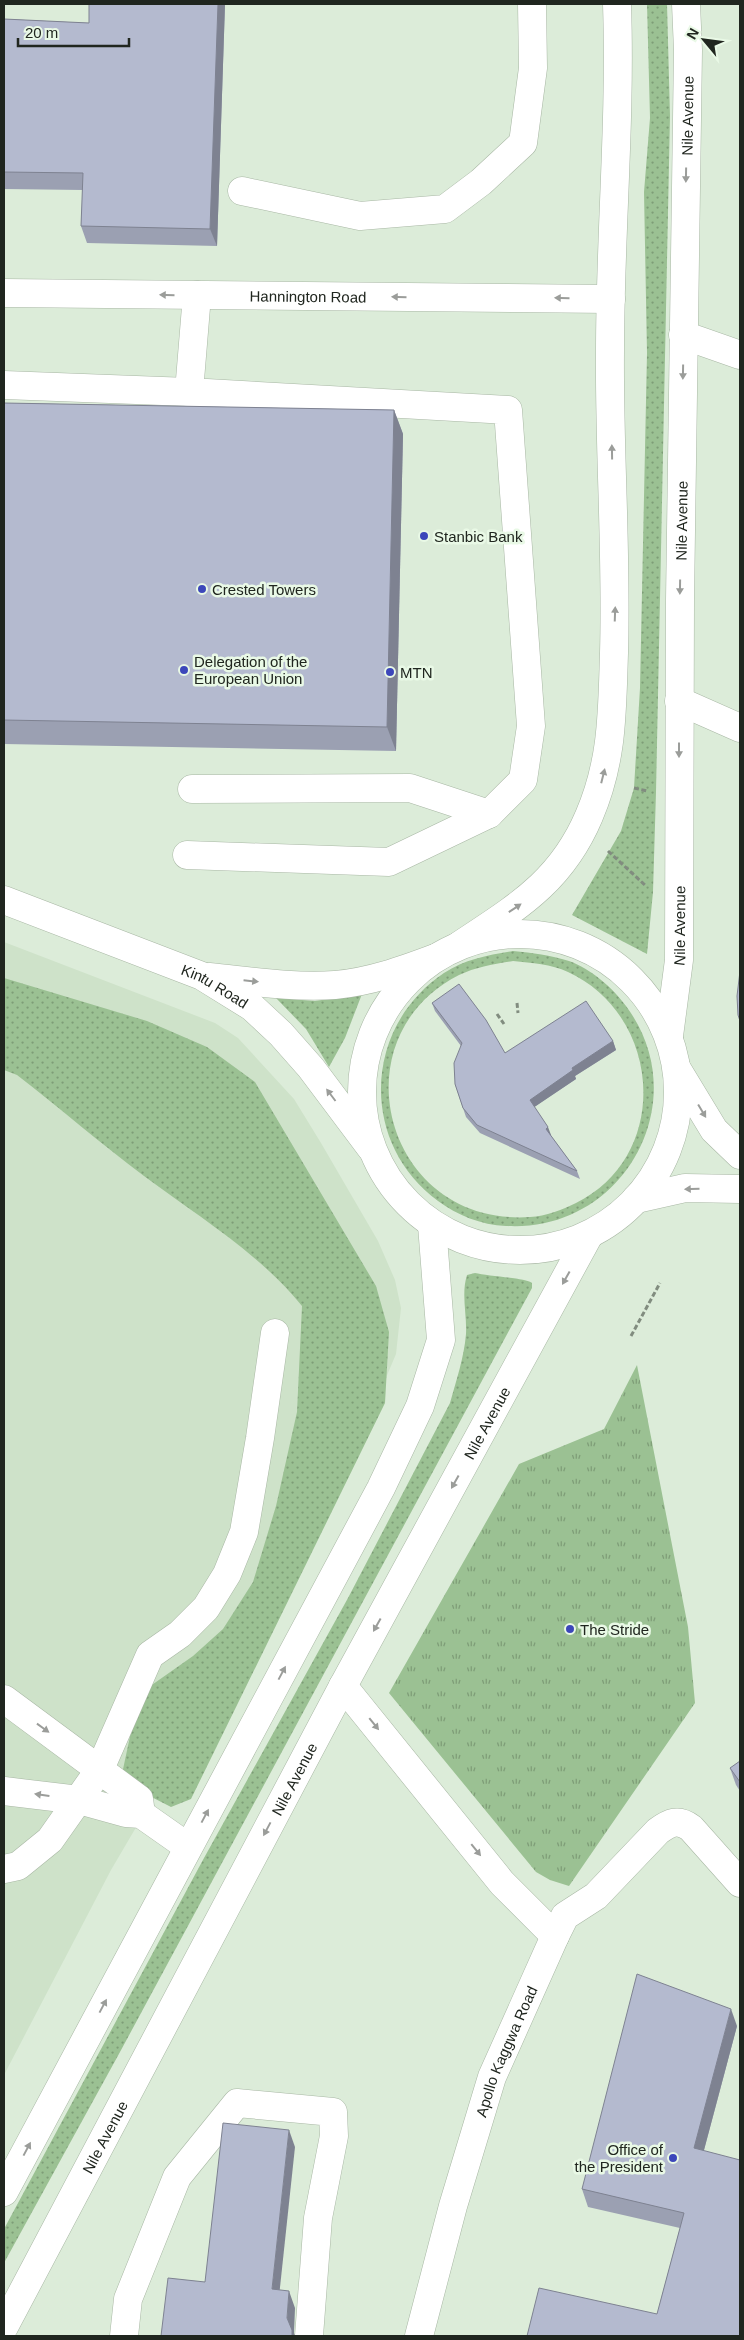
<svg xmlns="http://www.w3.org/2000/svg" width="744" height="2340" viewBox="0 0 744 2340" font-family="Arial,sans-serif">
	<defs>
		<pattern id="grass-dots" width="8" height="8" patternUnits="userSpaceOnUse" patternTransform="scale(1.25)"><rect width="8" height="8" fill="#9bc193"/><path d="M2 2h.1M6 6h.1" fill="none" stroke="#7e9d77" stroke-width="1.8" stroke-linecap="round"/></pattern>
		<pattern id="park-tufts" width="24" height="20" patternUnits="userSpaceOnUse" patternTransform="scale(1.25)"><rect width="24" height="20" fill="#9bc193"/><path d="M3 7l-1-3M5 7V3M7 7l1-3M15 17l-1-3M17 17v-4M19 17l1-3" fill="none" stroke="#7e9d77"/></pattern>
	</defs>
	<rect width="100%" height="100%" fill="#dcecd9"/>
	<!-- built -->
	<path fill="#cee2c9" d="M4 942 215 1023 238 1038 294 1099 321 1143 378 1241 395 1280 401 1308 396 1354 380 1392 239 1652 111 1870 4 2075Z"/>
	<!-- grass -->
	<g fill="url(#grass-dots)" fill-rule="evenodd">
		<path d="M647 4H667L670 116 656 792 653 892 647 954 572 915 621 831 634 788 640 688 647 353 644 192 650 118Z"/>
		<path d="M513 951C533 953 550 955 569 961 591 969 612 987 626 1006 697 1101 623 1233 506 1226 481 1225 457 1215 438 1201 359 1143 363 1027 444 973 465 959 489 955 513 951ZM513 961C532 963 551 964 568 972 662 1015 672 1156 576 1203 562 1210 546 1216 530 1217 385 1227 335 1038 459 975 476 967 494 964 513 961Z"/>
		<path d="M4 978 147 1021 207 1047 255 1082 376 1286 389 1332 385 1403 191 1799 171 1807 136 1789 122 1774 139 1694 193 1656 223 1629 253 1582 276 1506 297 1412 302 1306C259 1253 199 1217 144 1176 101 1144 60 1108 17 1075L4 1070Z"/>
		<path d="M362 994 345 1038 329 1067 306 1029 276 998 315 1001Z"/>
		<path d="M475 1273C487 1276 525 1278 532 1283V1288L120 2052 4 2263V2229L204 1858 348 1598 450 1403C456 1381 464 1358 466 1334 467 1314 461 1294 467 1275Z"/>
	</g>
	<!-- park -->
	<path fill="url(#park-tufts)" d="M637 1365 688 1627 695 1703 569 1886 550 1880 536 1872 389 1693 519 1464 604 1429Z"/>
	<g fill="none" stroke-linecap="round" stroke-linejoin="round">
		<!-- minor casing -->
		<g stroke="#a8b7a4" stroke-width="29">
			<g id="minor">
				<path d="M242 191 360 216 445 209 481 182 523 143 533 68 532 4"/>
				<path id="s1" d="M4 293 611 299"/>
				<path d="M683 335 740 355"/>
				<path d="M4 385 189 392"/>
				<path d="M679 701 740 728"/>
				<path d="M192 789 410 788 489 814"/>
				<path d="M187 855 389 862 489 814 523 780 531 726 508 410 189 392 197 295"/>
				<path id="s2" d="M4 900 202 976 252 1007 281 1034 311 1068 371 1148"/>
				<path d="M209 977C250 981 293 988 335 985 370 982 403 970 435 958"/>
				<path d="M677 1069 714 1130 740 1155"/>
				<path d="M636 1199 685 1188 740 1189"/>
				<path d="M343 1686 502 1883 555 1936"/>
				<path d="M4 1699 139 1799 141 1814"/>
				<path d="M4 1791 79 1800 126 1813 141 1814 188 1847"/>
				<path d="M4 1869 18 1866 50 1840 100 1769 150 1655 180 1634 206 1608 227 1574 244 1532 260 1438 275 1333"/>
				<path d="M124 2336 128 2299 177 2177 237 2103 333 2112 334 2136 318 2218 309 2336"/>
				<path id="s3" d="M419 2336 453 2206 492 2077 555 1936 565 1916 596 1896 658 1831C669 1823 678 1818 691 1828L740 1883"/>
			</g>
		</g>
		<!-- major casing -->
		<g stroke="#a8b7a4" stroke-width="29">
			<g id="major">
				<circle cx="520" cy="1092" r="158"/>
				<path d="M460 945C517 907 561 882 589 816 613 760 612 712 614 653 617 552 609 452 610 351 610 235 621 119 617 4"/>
				<path id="s4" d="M669 1036 679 960 680 600 688 50 686 4"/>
				<path d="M4 2192 381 1488 420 1406 441 1340 432 1225"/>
				<path id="s5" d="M4 2327 343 1686 589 1235"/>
			</g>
		</g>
		<!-- path -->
		<g stroke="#818c7f" stroke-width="3" stroke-dasharray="5 2.5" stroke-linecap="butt">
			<path d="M634 788 647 791"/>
			<path d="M608 851 646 886"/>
			<path d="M517 1003 518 1013"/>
			<path d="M497 1014 504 1024"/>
			<path d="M631 1336 660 1283"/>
		</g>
		<!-- minor -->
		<use href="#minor" stroke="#fff" stroke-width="28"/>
		<!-- major -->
		<use href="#major" stroke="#fff" stroke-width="28"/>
	</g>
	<!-- wall -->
	<g fill="#9ba0b2">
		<path d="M89 4H225L217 246 87 243 81 226 83 190 4 189V19L89 23Z"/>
		<path d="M4 403 394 410 403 434 396 751 4 744Z"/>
		<path d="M432 1003 505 1053 613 1041 616 1050 575 1076 576 1079 534 1107 551 1135V1136L577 1171 580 1179 480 1133 466 1117 455 1084 461 1046 435 1011Z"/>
		<path d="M740 1761V1791L736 1785 730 1768Z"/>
		<path d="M737 2026 704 2150 657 2314 680 2228 588 2207 582 2189Z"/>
	</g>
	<!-- shaded-wall -->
	<g fill="#7e8291">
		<path d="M218 4H225L217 246 210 229Z"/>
		<path d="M394 410 403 434 396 751 387 727Z"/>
		<path d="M613 1041 616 1050 575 1076 576 1079 533 1108 530 1100 572 1068Z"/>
		<path d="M548 1127 551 1135 549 1137 546 1129Z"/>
		<path d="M731 2009 737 2026 700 2165 694 2148Z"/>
		<path d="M289 2130 295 2147 278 2306 272 2289Z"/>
		<path d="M289 2291 295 2308 294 2333 295 2336H292L287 2318Z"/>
	</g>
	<!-- building -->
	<g fill="#b4bacf" stroke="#7e8291">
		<path d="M89 4H218L210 229 81 226 83 173 4 172V19L89 23Z"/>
		<path d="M4 403 394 410 387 727 4 720Z"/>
		<path d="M740 971V1021L738 1015 737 996Z"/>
		<path d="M459 984 486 1020 505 1053 586 1001 613 1041 572 1068 573 1070 530 1100 548 1127 546 1129 577 1171 477 1125 463 1108 455 1084 454 1063 462 1043 432 1003Z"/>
		<path d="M740 1761V1782L730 1768Z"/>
		<path d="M637 1974 731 2009 694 2148 740 2160V2336H527L539 2288 657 2314 684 2213 582 2189Z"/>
		<path d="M223 2123 289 2130 272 2289 289 2291 287 2318 292 2330V2336H161L168 2278 205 2282Z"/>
	</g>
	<!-- one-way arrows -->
	<defs><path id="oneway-solid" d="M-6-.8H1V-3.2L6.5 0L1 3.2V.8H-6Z" transform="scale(1.25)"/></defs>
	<g fill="#9b9d9a">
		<use href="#oneway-solid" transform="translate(686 175) rotate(91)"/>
		<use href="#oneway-solid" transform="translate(167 295) rotate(-179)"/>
		<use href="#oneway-solid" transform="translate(399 297) rotate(-179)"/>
		<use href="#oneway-solid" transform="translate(562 298) rotate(-179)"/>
		<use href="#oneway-solid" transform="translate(683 372) rotate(91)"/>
		<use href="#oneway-solid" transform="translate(612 452) rotate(-91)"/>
		<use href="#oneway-solid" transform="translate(680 587) rotate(91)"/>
		<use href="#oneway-solid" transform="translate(615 614) rotate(-88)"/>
		<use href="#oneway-solid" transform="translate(679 750) rotate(90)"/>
		<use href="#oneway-solid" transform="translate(603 776) rotate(-76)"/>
		<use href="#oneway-solid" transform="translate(515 908) rotate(-34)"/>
		<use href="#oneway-solid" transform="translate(251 981) rotate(6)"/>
		<use href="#oneway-solid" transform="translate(331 1095) rotate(-127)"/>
		<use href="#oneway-solid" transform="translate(702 1111) rotate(59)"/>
		<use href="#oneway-solid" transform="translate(692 1189) rotate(178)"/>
		<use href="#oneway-solid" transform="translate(566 1278) rotate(119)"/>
		<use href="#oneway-solid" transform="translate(455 1482) rotate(119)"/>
		<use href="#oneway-solid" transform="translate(377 1625) rotate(119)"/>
		<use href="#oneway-solid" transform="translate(282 1673) rotate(-62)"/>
		<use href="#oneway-solid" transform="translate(374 1724) rotate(51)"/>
		<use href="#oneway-solid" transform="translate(43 1728) rotate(36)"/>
		<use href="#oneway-solid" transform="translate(42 1795) rotate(-172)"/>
		<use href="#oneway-solid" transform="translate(205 1816) rotate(-62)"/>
		<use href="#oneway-solid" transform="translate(267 1829) rotate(118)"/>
		<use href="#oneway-solid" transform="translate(476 1850) rotate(51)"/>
		<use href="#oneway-solid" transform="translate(103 2006) rotate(-62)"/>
		<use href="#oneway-solid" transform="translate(27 2149) rotate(-62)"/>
	</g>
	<!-- markers -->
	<g fill="#3c47ba" stroke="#e9f9e6" stroke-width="2">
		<circle cx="424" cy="536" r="5"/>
		<circle cx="202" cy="589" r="5"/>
		<circle cx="184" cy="670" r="5"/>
		<circle cx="390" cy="672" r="5"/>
		<circle cx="570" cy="1629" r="5"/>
		<circle cx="673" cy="2158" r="5"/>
	</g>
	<g text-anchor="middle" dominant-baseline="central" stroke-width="5" stroke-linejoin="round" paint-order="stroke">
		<!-- street labels -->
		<g font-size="15" fill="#20261f" stroke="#e9f9e6">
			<text stroke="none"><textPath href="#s4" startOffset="921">Nile Avenue</textPath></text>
			<text stroke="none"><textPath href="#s1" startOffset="304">Hannington Road</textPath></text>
			<text stroke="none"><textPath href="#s4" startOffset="516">Nile Avenue</textPath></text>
			<text stroke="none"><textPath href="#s4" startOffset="111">Nile Avenue</textPath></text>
			<text stroke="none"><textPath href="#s2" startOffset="228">Kintu Road</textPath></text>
			<text stroke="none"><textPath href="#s5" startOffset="1025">Nile Avenue</textPath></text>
			<text stroke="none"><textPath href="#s5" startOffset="620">Nile Avenue</textPath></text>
			<text stroke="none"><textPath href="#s3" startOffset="298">Apollo Kaggwa Road</textPath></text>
			<text stroke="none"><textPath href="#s5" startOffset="215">Nile Avenue</textPath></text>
		</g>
		<!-- poi labels -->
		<g font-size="15" fill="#20261f" stroke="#e9f9e6" text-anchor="start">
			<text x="434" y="536">Stanbic Bank</text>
			<text x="212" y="589">Crested Towers</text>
			<text x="194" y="661">Delegation of the<tspan x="194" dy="17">European Union</tspan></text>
			<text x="400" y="672">MTN</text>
			<text x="580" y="1629">The Stride</text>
			<text x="663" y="2149" text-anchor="end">Office of<tspan x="663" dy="17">the President</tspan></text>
		</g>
	</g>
	<!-- border -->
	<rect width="744" height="2340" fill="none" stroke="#20261f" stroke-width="10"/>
	<!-- north arrow -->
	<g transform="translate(704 40) rotate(299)" stroke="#e9f9e6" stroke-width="4" paint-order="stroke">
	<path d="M0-4L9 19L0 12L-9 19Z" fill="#20261f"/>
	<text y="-8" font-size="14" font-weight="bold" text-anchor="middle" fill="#20261f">N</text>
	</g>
	<!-- scale -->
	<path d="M18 38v8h111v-8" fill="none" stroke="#20261f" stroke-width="2.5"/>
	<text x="25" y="38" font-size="15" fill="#20261f" stroke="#e9f9e6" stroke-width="4" paint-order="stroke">20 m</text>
</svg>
